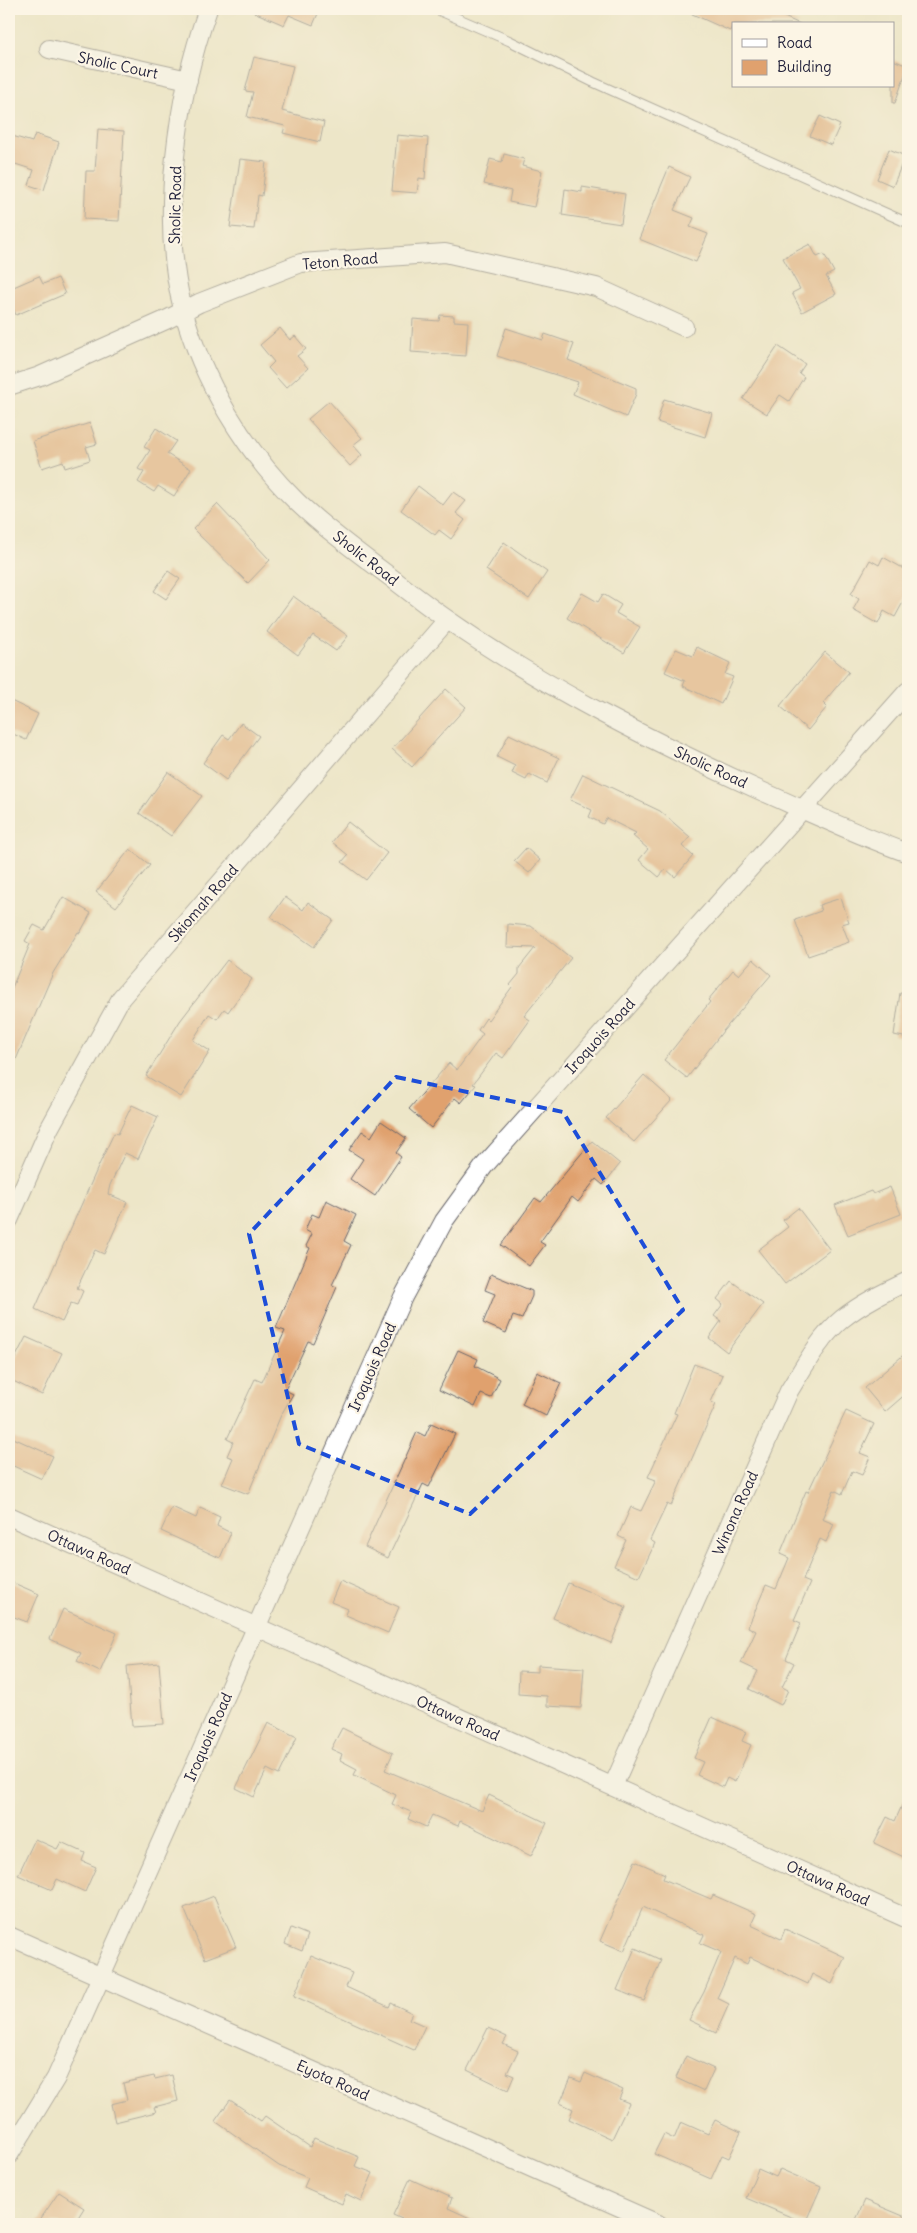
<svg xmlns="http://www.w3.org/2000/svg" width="917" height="2233" viewBox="0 0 917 2233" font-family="Delius,sans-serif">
	<rect width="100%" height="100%" fill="#fcf5e5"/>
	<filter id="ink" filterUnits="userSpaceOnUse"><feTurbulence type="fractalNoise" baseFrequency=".02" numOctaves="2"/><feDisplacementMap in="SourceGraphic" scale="10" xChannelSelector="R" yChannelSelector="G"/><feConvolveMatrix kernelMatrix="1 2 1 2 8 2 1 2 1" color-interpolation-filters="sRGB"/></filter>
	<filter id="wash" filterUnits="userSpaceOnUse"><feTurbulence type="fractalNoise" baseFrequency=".0096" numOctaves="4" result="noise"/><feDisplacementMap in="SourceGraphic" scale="20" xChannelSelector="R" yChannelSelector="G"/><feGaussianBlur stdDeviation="1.12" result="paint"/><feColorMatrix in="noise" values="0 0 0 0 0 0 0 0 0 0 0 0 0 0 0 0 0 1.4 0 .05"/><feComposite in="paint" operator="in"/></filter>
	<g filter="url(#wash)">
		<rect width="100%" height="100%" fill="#ede6c8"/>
		<g id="blocks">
			<!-- building -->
			<g fill="#e0a16e">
				<path d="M247 9H320L313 25 289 15 284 25Z"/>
				<path d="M681 9H766L800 24H733L730 31Z"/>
				<path d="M254 57 293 66 282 111 324 122 320 142 283 133 285 126 247 117 253 92 245 91Z"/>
				<path d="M893 60 908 66 895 103H893Z"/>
				<path d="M820 116 840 125 831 145 810 136Z"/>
				<path d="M98 129 124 131 119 221 84 219 86 171H95Z"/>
				<path d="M35 134 59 142 44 190 29 185 34 170 9 162V135L32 142Z"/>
				<path d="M397 135 428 138 425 179 419 178 417 193 392 191Z"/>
				<path d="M889 149 905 156 893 186 877 179Z"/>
				<path d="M504 154 524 159 522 166 542 171 534 207 509 202 511 191 484 184 490 159 502 162Z"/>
				<path d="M240 159 266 162 262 196 258 195 254 229 230 227Z"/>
				<path d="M669 167 690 177 674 210 694 218 690 227 708 234 696 262 639 239Z"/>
				<path d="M582 187 625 194 621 224 562 215 565 189 582 192Z"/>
				<path d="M810 244 817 257 824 254 834 272 826 276 836 294 802 312 792 293 800 289 783 258Z"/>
				<path d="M39 276 43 284 58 278 65 294 16 315 9 298V289Z"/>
				<path d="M440 315 454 316V321L468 322 466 356 411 352 413 319 439 321Z"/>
				<path d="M280 328 290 340 295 336 306 349 297 356 308 368 286 388 268 368 274 362 260 345Z"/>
				<path d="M506 328 543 340 545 334 574 344 568 360 636 388V394L626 417 573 394 578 382 497 356Z"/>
				<path d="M778 346 805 364 799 373 804 377 789 401 780 395 767 414 743 399Z"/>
				<path d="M664 399 712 413 705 437 657 422Z"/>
				<path d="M329 401 362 438 353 445 362 455 350 466 308 419Z"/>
				<path d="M90 423 97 444 86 447 90 460 65 468 63 461 42 468 33 441Z"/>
				<path d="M156 428 176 441 167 454 191 469 174 496 158 486 154 492 138 482 144 472 138 469 150 450 144 447Z"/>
				<path d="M418 486 443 505 453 492 466 501 456 513 465 520 451 539 439 530 435 535 401 510Z"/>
				<path d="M217 504 270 560 248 583 193 529Z"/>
				<path d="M504 542 547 572 529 599 486 570Z"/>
				<path d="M883 557 908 571V593L895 617 884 611 878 624 853 610 859 599 851 594 870 560 879 565Z"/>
				<path d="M168 571 180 579 166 599 154 591Z"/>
				<path d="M582 593 598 602 603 594 621 605 616 613 640 627 624 653 567 618Z"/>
				<path d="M293 596 348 636 336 651 313 635 298 655 267 632Z"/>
				<path d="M697 647 730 663 725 674 733 677 721 704 683 686 685 681 665 672 676 649 693 656Z"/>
				<path d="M825 652 849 672 823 703 827 707 808 730 780 706Z"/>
				<path d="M446 689 466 707 412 767 392 749Z"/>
				<path d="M9 700 38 714 26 740 9 732Z"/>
				<path d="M241 723 259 736 226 780 203 763 223 735 229 739Z"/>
				<path d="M509 734 559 758 547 783 529 774 526 780 512 773 515 766 497 757Z"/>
				<path d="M168 772 202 796 171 836 139 813Z"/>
				<path d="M583 774 660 811 690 837 682 846 693 856 675 877 666 869 659 877 639 860 648 849 633 836 636 833 606 818 603 824 589 817 592 810 570 800Z"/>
				<path d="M348 822 387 853 366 880 342 862 348 855 332 842Z"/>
				<path d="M526 848 540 860 529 873 514 861Z"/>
				<path d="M130 849 150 865 116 907 96 892Z"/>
				<path d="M63 897 91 913 80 933 78 932 53 973 9 1076V995L30 944 25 941 34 925 44 930Z"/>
				<path d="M285 897 303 910 308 902 333 920 314 947 271 917Z"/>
				<path d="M841 898 849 922 842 924 849 942 808 956 795 920 821 911 819 905Z"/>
				<path d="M508 924 531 926 571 958 524 1016 530 1020 503 1058 496 1053 473 1084 476 1085 461 1103 455 1098 431 1128 409 1109 449 1063 457 1070 483 1034 478 1030 486 1018 488 1020 512 987 510 985 519 974V968L535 948 507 947Z"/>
				<path d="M753 959 771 975 723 1031 687 1078 664 1060 710 1002 708 1000 733 970 739 975Z"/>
				<path d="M227 960 252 979 228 1012 224 1009 217 1019 209 1014 193 1040 210 1051 181 1097 146 1076 180 1021Z"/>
				<path d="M900 993 908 994V1038L894 1035Z"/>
				<path d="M644 1075 672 1100 634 1142 606 1118Z"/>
				<path d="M132 1105 158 1117 138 1159 125 1153 110 1185 108 1194 127 1202 104 1254 95 1250 77 1288 83 1291 77 1305 71 1303 62 1322 35 1309 99 1165 114 1133 118 1134Z"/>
				<path d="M381 1121 406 1138 396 1153 401 1157 375 1196 350 1179 363 1159 349 1150 362 1131 371 1137Z"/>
				<path d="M592 1141 620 1164 603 1185 596 1179 578 1202 572 1197 540 1242 545 1245 529 1266 501 1245 535 1198 541 1202Z"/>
				<path d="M890 1187 901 1214 848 1235 835 1205 871 1191 873 1194Z"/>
				<path d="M326 1200 356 1215 344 1241 351 1245 332 1285 337 1287 313 1343 308 1341 285 1390 293 1394 281 1415 248 1494 222 1484 233 1458 227 1456 233 1442 227 1439 255 1379 262 1382 285 1331 276 1328 310 1248 306 1246 312 1234 305 1230 312 1214 319 1217Z"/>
				<path d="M798 1208 830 1250 785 1284 758 1250 788 1227 783 1220Z"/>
				<path d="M491 1274 532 1291V1296L522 1319 513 1316 506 1333 483 1323 495 1294 485 1290Z"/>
				<path d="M731 1281 763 1304 727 1352 709 1338 721 1321 714 1316 723 1304 717 1299Z"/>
				<path d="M26 1337 62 1353 42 1395 9 1379V1370Z"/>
				<path d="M458 1350 478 1359 475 1366 500 1379 491 1398 481 1394 475 1407 439 1390Z"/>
				<path d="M908 1351V1392L885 1412 865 1388Z"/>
				<path d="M694 1364 723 1375 711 1402 716 1404 671 1506 667 1504 650 1540 655 1543 639 1577 614 1566 626 1540 618 1536 631 1507 641 1511 656 1480 648 1477 677 1414 674 1413Z"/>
				<path d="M537 1372 561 1383 546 1416 522 1404Z"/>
				<path d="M846 1411 874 1424 860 1453 870 1457 862 1475 852 1471 842 1494 834 1490 822 1519 834 1524 826 1542 820 1539 803 1580 810 1583 794 1620 801 1623 786 1659 794 1663 782 1687 788 1690 781 1705 749 1689 758 1671 741 1663 756 1631 748 1627 766 1585 776 1589 789 1558 780 1554 806 1491 808 1492Z"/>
				<path d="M431 1423 455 1434 429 1487 423 1484 388 1558 365 1547 417 1432 425 1436Z"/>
				<path d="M9 1436 53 1456 42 1479 9 1464Z"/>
				<path d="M172 1507 196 1518 200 1508 220 1517 217 1526 231 1533 220 1558 161 1531Z"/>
				<path d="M9 1581 39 1594 27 1622 9 1615Z"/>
				<path d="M340 1581 399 1607 388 1633 346 1615 348 1609 331 1602Z"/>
				<path d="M568 1583 626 1607 611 1643 553 1618Z"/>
				<path d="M63 1609 117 1633 100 1672 77 1661 81 1653 50 1639Z"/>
				<path d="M159 1663 164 1724 132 1726 127 1666Z"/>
				<path d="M538 1665 584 1668 581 1708 547 1706V1696L518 1694 519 1671 538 1672Z"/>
				<path d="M712 1717 746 1732 742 1741 751 1745 735 1782 727 1778 723 1787 697 1775 703 1762 694 1758Z"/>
				<path d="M268 1723 297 1737 279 1775 267 1769 254 1797 236 1788Z"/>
				<path d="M342 1728 393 1753 385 1770 482 1811 489 1795 547 1823 531 1856 460 1821 458 1826 432 1815 426 1827 408 1819 411 1812 392 1804 396 1795 354 1775 357 1769 340 1760 342 1754 331 1749Z"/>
				<path d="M908 1792V1859L874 1843 887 1817 895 1821Z"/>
				<path d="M35 1839 57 1849 61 1842 85 1853 82 1861 96 1867 85 1892 57 1879 52 1890 18 1875Z"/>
				<path d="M635 1861 665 1874 663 1879 711 1899 713 1895 756 1914 751 1925 781 1939 785 1929 845 1957 832 1984 812 1974 808 1984 750 1957 747 1964 735 1958 717 1998 729 2004 716 2033 689 2020 704 1992 721 1952 700 1943 704 1935 643 1907 624 1951 600 1941Z"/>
				<path d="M214 1896 236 1947 205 1959 184 1908Z"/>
				<path d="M291 1928 308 1935 302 1951 285 1944Z"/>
				<path d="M635 1948 661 1960 644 2001 617 1990Z"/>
				<path d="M311 1956 352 1973 346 1987 389 2007 391 2003 412 2013 409 2019 425 2026 414 2050 294 1996Z"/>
				<path d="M488 2028 507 2037 503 2044 518 2051 507 2073 514 2076 508 2090 467 2070Z"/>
				<path d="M686 2056 714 2069 704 2091 676 2078Z"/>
				<path d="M585 2073 623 2090 619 2099 629 2103 612 2139 569 2119 573 2109 560 2103 571 2078 581 2082Z"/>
				<path d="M172 2075 178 2101 154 2107 156 2112 115 2122 111 2104 127 2100 123 2083 154 2076 155 2079Z"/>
				<path d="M230 2100 261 2121 265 2116 310 2147 314 2138 359 2157 355 2166 373 2173 361 2201 346 2194 342 2204 304 2187 308 2178 279 2166 215 2121Z"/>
				<path d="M715 2120 741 2132 729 2158 722 2155 711 2179 654 2154 664 2134 674 2139 681 2122 708 2134Z"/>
				<path d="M758 2169 776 2177 780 2169 821 2187 805 2223 746 2198Z"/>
				<path d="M410 2179 452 2198 448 2208 483 2224H400L402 2219 393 2215Z"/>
				<path d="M59 2192 84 2208 74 2224H37Z"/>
				<path d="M865 2200 908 2218V2224H854Z"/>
			</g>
		</g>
	</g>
	<g filter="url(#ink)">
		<use href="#blocks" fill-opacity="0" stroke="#69676c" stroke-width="1"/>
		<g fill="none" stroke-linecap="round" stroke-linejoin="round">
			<!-- lane casing -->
			<g stroke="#69676c" stroke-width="11">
				<path id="lane" d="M436 9 510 41 593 82 908 223"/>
			</g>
			<!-- street casing -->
			<g stroke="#69676c" stroke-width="20">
				<g id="street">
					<path d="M208 9C177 96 159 219 183 309 202 380 244 450 296 501 325 529 360 554 393 579 411 593 429 607 448 620 545 688 652 741 759 790 809 812 857 835 908 853"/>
					<path d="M49 49 188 80"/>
					<path d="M9 386 40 376 168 319 199 303 301 263 445 253 596 287 684 327"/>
					<path d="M9 1220 49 1129 121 998 447 620"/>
					<path d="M9 1516 908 1919"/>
					<path d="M613 1786 789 1391C804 1367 819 1338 842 1319 862 1303 885 1292 908 1281"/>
					<path d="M9 1936 658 2224"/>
					<path d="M9 2155 56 2078 403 1297 444 1221 484 1166 908 691"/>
				</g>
			</g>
			<!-- lane -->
			<use href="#lane" stroke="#fff" stroke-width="9"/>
			<!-- street -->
			<use href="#street" stroke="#fff" stroke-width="18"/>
		</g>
	</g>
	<!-- marked area -->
	<path d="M0 0H917V2233H0ZM396 1077 563 1112 683 1310 470 1514 299 1444 249 1234Z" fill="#ede6c8" fill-opacity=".55" fill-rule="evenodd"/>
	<path fill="none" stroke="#1d4ed8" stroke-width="4" stroke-dasharray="10 6" stroke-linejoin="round" d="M396 1077 563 1112 683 1310 470 1514 299 1444 249 1234Z"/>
	<g text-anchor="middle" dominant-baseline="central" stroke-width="4.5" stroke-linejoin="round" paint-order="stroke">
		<!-- street labels -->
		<g font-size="15" fill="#22223b" stroke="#fcf5e5">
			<text transform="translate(118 65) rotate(12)">Sholic Court</text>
			<text transform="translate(175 205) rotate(-89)">Sholic Road</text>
			<text transform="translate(340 261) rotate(-5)">Teton Road</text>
			<text transform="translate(366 558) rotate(38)">Sholic Road</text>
			<text transform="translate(711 767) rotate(25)">Sholic Road</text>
			<text transform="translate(203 903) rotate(-49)">Skiomah Road</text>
			<text transform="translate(600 1036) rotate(-48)">Iroquois Road</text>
			<text transform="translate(372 1367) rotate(-66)">Iroquois Road</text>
			<text transform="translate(735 1513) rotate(-66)">Winona Road</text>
			<text transform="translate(89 1552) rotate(24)">Ottawa Road</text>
			<text transform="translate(458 1718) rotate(24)">Ottawa Road</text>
			<text transform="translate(208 1737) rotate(-66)">Iroquois Road</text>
			<text transform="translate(828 1883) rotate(24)">Ottawa Road</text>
			<text transform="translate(333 2080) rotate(24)">Eyota Road</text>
		</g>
	</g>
	<!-- margin -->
	<rect width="917" height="2233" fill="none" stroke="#fcf5e5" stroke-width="30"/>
	<!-- legend -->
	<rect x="732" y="22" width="162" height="65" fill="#fcf5e5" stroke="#a5a1a1"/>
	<rect x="742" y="39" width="25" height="8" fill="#ffffff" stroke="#a5a1a1"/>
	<text x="777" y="48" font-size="15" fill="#22223b">Road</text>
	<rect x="742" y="60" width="25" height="15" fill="#e0a16e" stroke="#a5a1a1"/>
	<text x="777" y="72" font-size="15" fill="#22223b">Building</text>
</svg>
